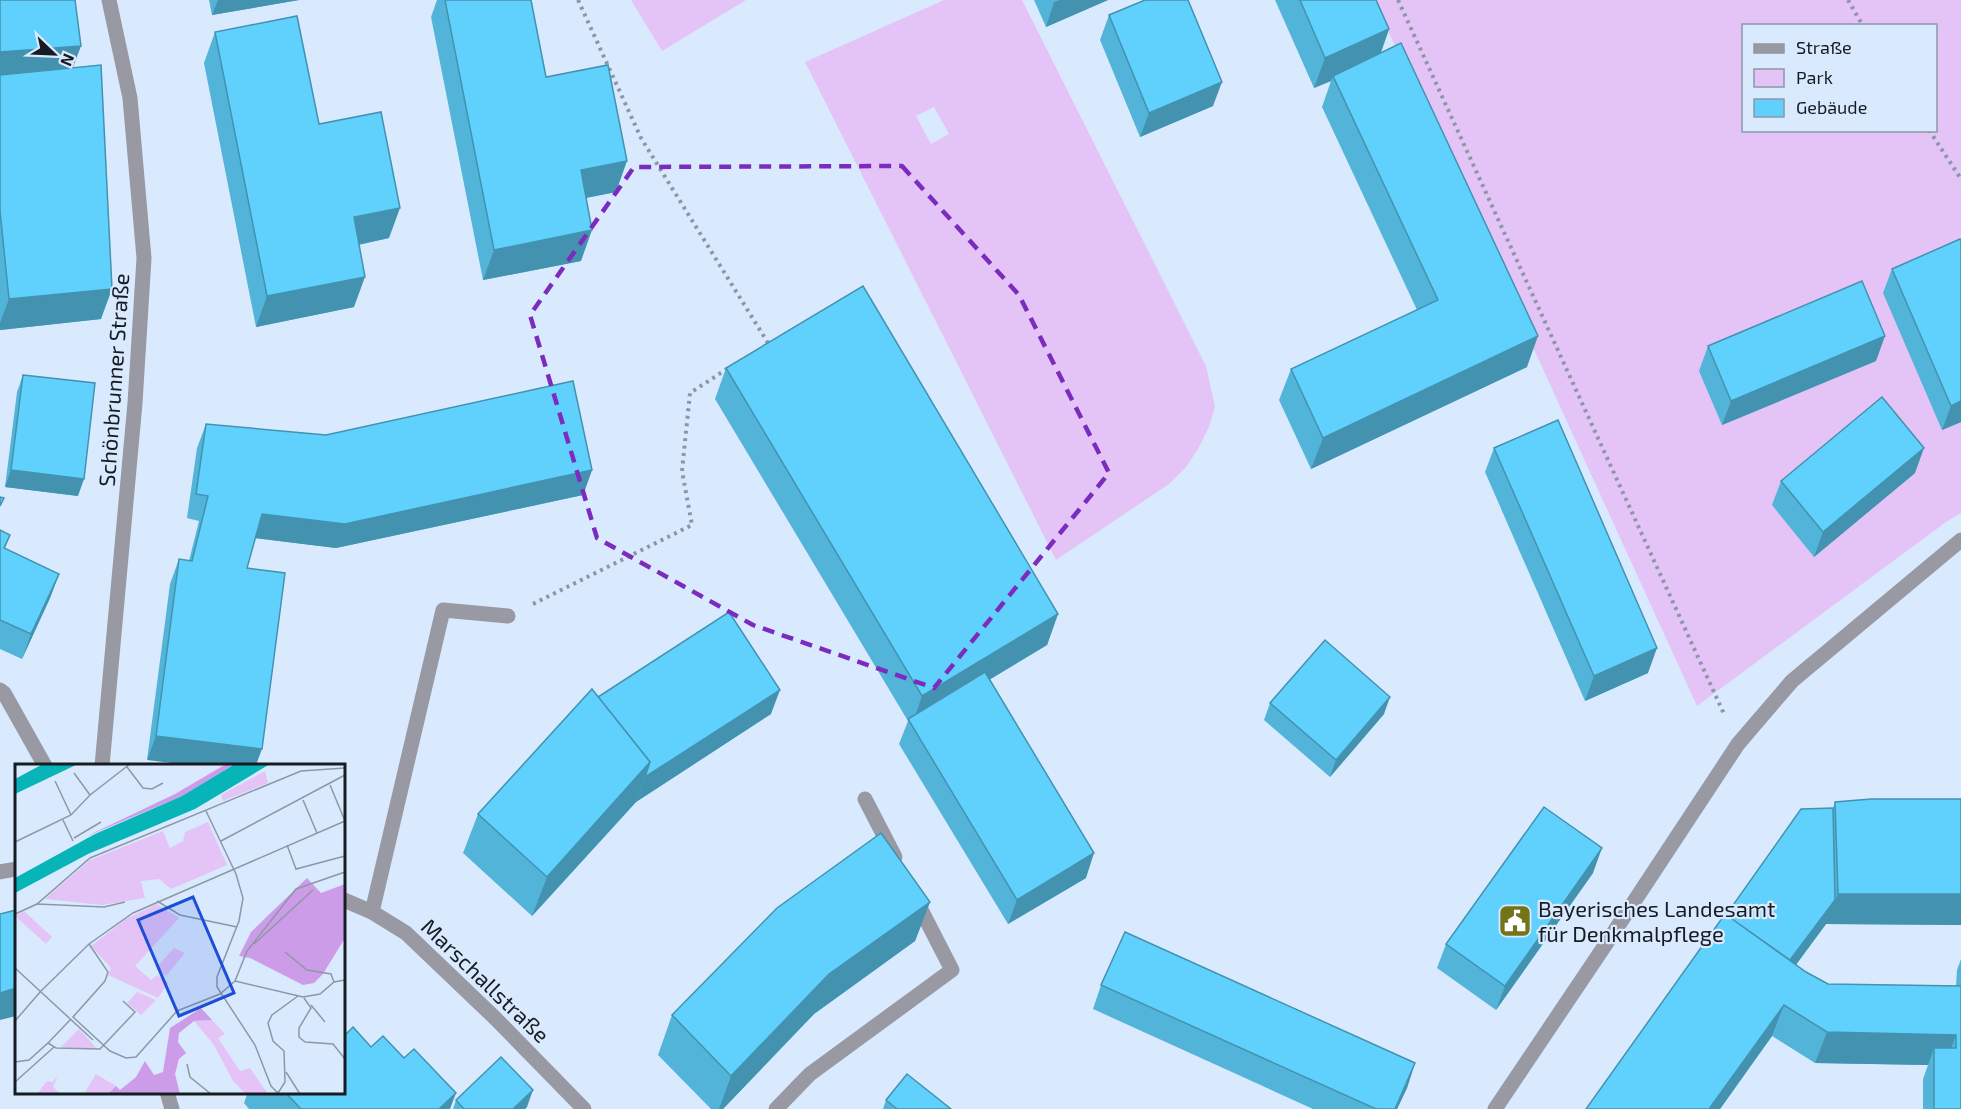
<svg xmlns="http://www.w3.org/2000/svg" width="1961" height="1109" viewBox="0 0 1961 1109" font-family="'Exo 2',sans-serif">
	<rect width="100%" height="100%" fill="#daeafe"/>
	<!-- green -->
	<g fill="#e4c3f7" fill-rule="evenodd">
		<path d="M631 0H746L662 51Z"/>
		<path d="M944 0H1022L1206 366 1215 407 1209 427 1198 449 1186 467 1169 484 1056 560 805 62ZM934 107 949 134 931 144 916 116Z"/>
		<path d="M1374 0H1961V513L1946 522 1697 706ZM1744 26H1936V130H1744Z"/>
	</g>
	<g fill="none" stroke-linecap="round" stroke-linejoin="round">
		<!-- path -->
		<g stroke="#8c97a6" stroke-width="4" stroke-dasharray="3 4.5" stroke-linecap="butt">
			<path d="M578 0 641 138 768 343 766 344"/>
			<path d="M1398 0 1724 714"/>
			<path d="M1848 0 1863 26"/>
			<path d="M1929 130 1961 179"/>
			<path d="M533 604 692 525 682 471 690 393 727 369"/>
		</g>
		<!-- minor -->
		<g stroke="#9999a3" stroke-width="15">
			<path d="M0 690 4 693 45 766"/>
			<path d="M102 766 135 403 144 258 130 98 109 0"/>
			<path d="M865 799 895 857"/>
			<path d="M0 872 16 869"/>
			<path d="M344 900 372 912 406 933 496 1019 584 1109"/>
			<path d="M372 912 443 610 508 616"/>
			<path d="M167 1092 172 1109"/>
			<path d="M776 1109 810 1074 952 970 915 898"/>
			<path d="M1495 1109 1614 932 1738 744 1792 681 1961 540"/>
		</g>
	</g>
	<!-- wall -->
	<g fill="#53b4d9">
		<path d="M0 0 73 68 101 319 0 330Z"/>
		<path d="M209 0H299L212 15Z"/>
		<path d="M437 0H531L546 77 616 192 586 198 581 261 483 280 431 17Z"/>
		<path d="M1034 0H1108L1046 27Z"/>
		<path d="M1275 0H1376L1389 29 1381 53 1527 367 1311 469 1279 400 1291 369 1417 310 1322 107 1331 81 1314 88Z"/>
		<path d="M1109 15 1213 106 1140 137 1100 40Z"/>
		<path d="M215 32 319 124 389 238 359 245 354 307 256 327 204 63Z"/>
		<path d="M1961 241V422L1942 430 1883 293 1892 269Z"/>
		<path d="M1708 346 1876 361 1722 425 1699 371Z"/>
		<path d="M726 368 1058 614 1047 645 989 680 1086 878 1008 924 899 744 908 721 715 399Z"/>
		<path d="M23 375 78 496 5 487 17 392Z"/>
		<path d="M206 424 592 470 583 495 336 548 255 538 147 760 170 584 179 559 189 561 199 521 187 518 197 448Z"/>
		<path d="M1494 448 1648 673 1585 701 1485 472Z"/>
		<path d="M1915 473 1814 557 1772 505 1781 481Z"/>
		<path d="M0 530 10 535 5 548 59 574 50 598 22 659 0 649Z"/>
		<path d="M598 697 771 714 636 802 532 916 463 853 478 814Z"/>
		<path d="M1270 703 1384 714 1330 777 1264 720Z"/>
		<path d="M1961 799V925L1826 924 1796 965 1806 972 1828 984 1956 986 1957 970 1961 959V1109H1923V1079L1928 1065 1815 1063 1772 1036 1720 1109H1586L1833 808 1835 802Z"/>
		<path d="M1593 873 1496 1010 1437 968 1446 944Z"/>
		<path d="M930 902 915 941 814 1014 723 1109H711L658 1055 672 1015Z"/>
		<path d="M1101 985 1415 1063 1407 1088 1397 1109H1313L1093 1009Z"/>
		<path d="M371 1047 450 1109H249L244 1103 248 1092H344Z"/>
		<path d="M456 1100 527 1107 525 1109H453Z"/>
		<path d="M886 1100 951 1109H883Z"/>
	</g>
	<!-- shaded-wall -->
	<g fill="#4392b0">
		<path d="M218 0H299L212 15Z"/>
		<path d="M1060 0H1108L1046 27 1054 2Z"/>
		<path d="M1389 29 1378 60 1333 76 1331 81 1314 88 1325 58Z"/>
		<path d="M81 46 72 70 0 76V52Z"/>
		<path d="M1222 82 1213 106 1140 137 1149 113Z"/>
		<path d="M627 161 616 192 570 201 581 170Z"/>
		<path d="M400 208 389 238 342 248 354 217Z"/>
		<path d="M592 230 581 261 483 280 494 250Z"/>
		<path d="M365 277 354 307 256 327 267 296Z"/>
		<path d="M112 289 101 319 0 330V323L9 299Z"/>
		<path d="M1538 336 1527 367 1311 469 1323 438Z"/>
		<path d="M1885 336 1876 361 1722 425 1731 401Z"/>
		<path d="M1961 401V422L1942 430 1951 406Z"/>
		<path d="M1924 448 1915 473 1814 557 1823 532Z"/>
		<path d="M11 470 84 479 78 496 5 487Z"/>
		<path d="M592 470 583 495 336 548 254 538 262 514Z"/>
		<path d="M59 574 50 598 22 659 31 634Z"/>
		<path d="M1058 614 1047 645 912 726V725L922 696Z"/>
		<path d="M1657 648 1648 673 1585 701 1594 676Z"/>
		<path d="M780 690 771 714 636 802 645 777Z"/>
		<path d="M1390 697 1384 714 1330 777 1336 760Z"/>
		<path d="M156 736 262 749 256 765H188L147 760Z"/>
		<path d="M650 762 636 802 532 916 547 877Z"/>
		<path d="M1602 848 1593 873 1496 1010 1505 986Z"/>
		<path d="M1094 853 1086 878 1008 924 1017 900Z"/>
		<path d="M1838 894H1961V925L1826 924 1777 990 1786 966 1835 900Z"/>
		<path d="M930 902 915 941 814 1014 723 1109H719L731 1076 829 974Z"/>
		<path d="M16 988V1016L0 1020V993Z"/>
		<path d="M1784 1005 1772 1036 1720 1109H1709Z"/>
		<path d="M1827 1032 1956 1035 1945 1065 1934 1048 1928 1065 1815 1063Z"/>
		<path d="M1415 1063 1407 1088 1397 1109H1395Z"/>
		<path d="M533 1090 527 1107 525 1109H513Z"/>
		<path d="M456 1093 450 1109H439Z"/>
	</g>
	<!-- building -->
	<g fill="#60d1fc" stroke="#4392b0" stroke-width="1.5">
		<path d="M0 0H75L81 46 0 52Z"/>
		<path d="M445 0H531L546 77 608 65 627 161 581 170 592 230 494 250Z"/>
		<path d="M1145 0H1188L1222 82 1149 113 1109 15Z"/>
		<path d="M1300 0H1376L1389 29 1325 58Z"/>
		<path d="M297 16 319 124 381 112 400 208 354 217 365 277 267 296 215 32Z"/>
		<path d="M1401 43 1538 336 1323 438 1291 369 1438 300 1333 76Z"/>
		<path d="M101 65 112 289 9 299 0 211V75Z"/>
		<path d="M1960 239 1961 241V401L1951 406 1892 269Z"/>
		<path d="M1862 281 1885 336 1731 401 1708 346Z"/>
		<path d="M863 286 1058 614 922 696 726 368Z"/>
		<path d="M23 375 95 383 84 479 11 470Z"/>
		<path d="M573 381 592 470 345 524 262 514 247 568 285 573 262 749 156 736 179 559 192 561 208 496 196 494 206 424 326 435Z"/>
		<path d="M1882 397 1924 448 1823 532 1781 481Z"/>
		<path d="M1558 420 1657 648 1594 676 1494 448Z"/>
		<path d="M0 497 4 498 0 506Z"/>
		<path d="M0 530 10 535 4 548 59 574 31 634 0 620Z"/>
		<path d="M729 612 780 690 645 777 650 762 598 697Z"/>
		<path d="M1325 640 1390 697 1336 760 1270 703Z"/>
		<path d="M985 672 1094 853 1017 900 908 719Z"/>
		<path d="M592 689 650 762 547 877 478 814Z"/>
		<path d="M1871 799H1961V894H1838L1835 802Z"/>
		<path d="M1544 807 1602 848 1505 986 1446 944Z"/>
		<path d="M1833 808 1835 900 1790 960 1726 915 1801 809Z"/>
		<path d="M881 833 930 902 829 974 731 1076 672 1015 777 908Z"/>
		<path d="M16 910V988L0 993V914Z"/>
		<path d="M1725 914 1806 972 1828 984 1961 986V1109H1934V1048H1956V1035L1827 1032 1784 1005 1709 1109H1586Z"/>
		<path d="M1125 932 1415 1063 1395 1109H1376L1101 985Z"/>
		<path d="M353 1027 371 1047 383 1036 404 1058 414 1049 456 1093 439 1109H301L285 1092H344V1036Z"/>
		<path d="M501 1057 533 1090 513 1109H464L456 1100Z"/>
		<path d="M907 1074 951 1109H897L886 1100Z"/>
	</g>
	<!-- marked area -->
	<path fill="none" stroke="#7b2cbf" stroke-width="4.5" stroke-dasharray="12 8" stroke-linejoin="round" d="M902 166 1019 295 1109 473 934 688 753 625 597 538 530 315 634 167Z"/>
	<!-- icons -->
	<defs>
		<g id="civic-square" transform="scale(1.725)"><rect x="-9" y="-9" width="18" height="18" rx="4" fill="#737419" stroke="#daeafe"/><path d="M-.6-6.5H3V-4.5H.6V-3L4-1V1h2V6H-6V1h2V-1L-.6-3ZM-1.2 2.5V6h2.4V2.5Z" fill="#fff"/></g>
	</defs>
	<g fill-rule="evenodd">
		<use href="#civic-square" x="1515" y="921"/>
	</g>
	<g text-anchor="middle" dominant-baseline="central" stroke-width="4.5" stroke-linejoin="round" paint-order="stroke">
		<!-- street labels -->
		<g font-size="22" fill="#171c23" stroke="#daeafe">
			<text transform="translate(113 380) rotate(-86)">Schönbrunner Straße</text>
			<text transform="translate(486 980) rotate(44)">Marschallstraße</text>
		</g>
		<!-- poi labels -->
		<g font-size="22" fill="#171c23" stroke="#daeafe" text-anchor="start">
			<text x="1538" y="908">Bayerisches Landesamt<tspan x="1538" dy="25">für Denkmalpflege</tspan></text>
		</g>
	</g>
	<!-- overview -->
	<g transform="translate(15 764)">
		<rect width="330" height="330" fill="#daeafe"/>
		<path d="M250 7 253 19 208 37 206 31ZM193 58 212 101 156 125 144 115 126 117 130 134 87 141 30 135 75 96 148 67 155 84 168 77 170 68ZM142 140 164 154 120 202 136 216 142 211 153 219 143 234 93 211 96 204 76 182 111 155ZM9 147 37 173 31 180 0 152ZM159 184 170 189 151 212 142 203ZM122 228 141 236 126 251 112 239ZM197 256 210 270 203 274 225 307 235 304 253 330H231L218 317 199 281 179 257ZM64 265 76 278 82 285 46 283ZM81 310 101 322 93 330H69ZM43 311 38 323 46 330H22L32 317 38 318Z" fill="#e4c3f7"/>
		<path d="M211 0H220L167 32 70 73 160 30ZM292 114 306 129 330 120V174L308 210 299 219 288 221 235 194 224 192 236 168ZM186 244 197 256 179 257 164 269 163 278 171 289 164 295 160 310 165 330H93L101 322 105 326 121 313 130 297 139 311 148 308 155 264Z" fill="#cd9ce9"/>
		<path d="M28 0H63L0 30V15ZM220 0H255L180 45 73 90 0 129V114L80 70 167 32Z" fill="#07b5b8"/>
		<path fill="none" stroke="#8c98a6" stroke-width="1.5" d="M112 3 128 24 137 25 148 19M59 9 75 31M40 17 56 51M315 21 330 57M288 36 302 69M191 47 221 110 228 134 224 157 202 213V223L240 281 256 322 264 330M48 56 58 77M59 74 86 58M206 77 330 11M0 78 56 51 75 31 115 0M272 81 281 105 330 92M142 137 165 151 222 163M22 140 89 143 110 138M0 150 22 140 75 94 286 7 330 4M74 180 93 208 90 217 58 253 95 287 111 294 121 293 162 247 205 230 220 217 232 187 281 125 330 108M239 180 298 126M270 188 292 206 316 210 319 218M0 204 78 276M220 217 288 233 305 230 319 218 330 216M26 227 74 180 118 149 330 57M289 234 296 244 284 264V273L290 278 318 280 330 295M296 241 310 258M0 257 26 227M33 279 56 255M0 298 14 296 33 279 41 284 85 285 120 248 108 237M172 300 175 313 196 330M271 308 285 330M0 318 39 283M263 329 270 318 269 287 258 277 253 259 257 251 283 232"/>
		<path fill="#1d4ed8" fill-opacity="0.15" stroke="#1d4ed8" stroke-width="3" d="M178 133 219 229 164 252 123 156Z"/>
		<rect width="330" height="330" fill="none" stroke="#171c23" stroke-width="3"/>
	</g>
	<!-- legend -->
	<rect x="1742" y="24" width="195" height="108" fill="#daeafe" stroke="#8c98a6" stroke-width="1.5"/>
	<rect x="1754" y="44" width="30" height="9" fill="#9999a3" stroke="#8c98a6" stroke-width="1.5"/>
	<text x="1796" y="54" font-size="18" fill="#171c23">Straße</text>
	<rect x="1754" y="69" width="30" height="18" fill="#e4c3f7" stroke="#8c98a6" stroke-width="1.5"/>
	<text x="1796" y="84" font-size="18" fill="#171c23">Park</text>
	<rect x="1754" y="99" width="30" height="18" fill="#60d1fc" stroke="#8c98a6" stroke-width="1.5"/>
	<text x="1796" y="114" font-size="18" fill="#171c23">Gebäude</text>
	<!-- north arrow -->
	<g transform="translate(54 54) rotate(113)" stroke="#daeafe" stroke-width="4.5" paint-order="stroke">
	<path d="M0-4.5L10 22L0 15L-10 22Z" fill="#171c23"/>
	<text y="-9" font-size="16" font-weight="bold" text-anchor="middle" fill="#171c23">N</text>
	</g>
</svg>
